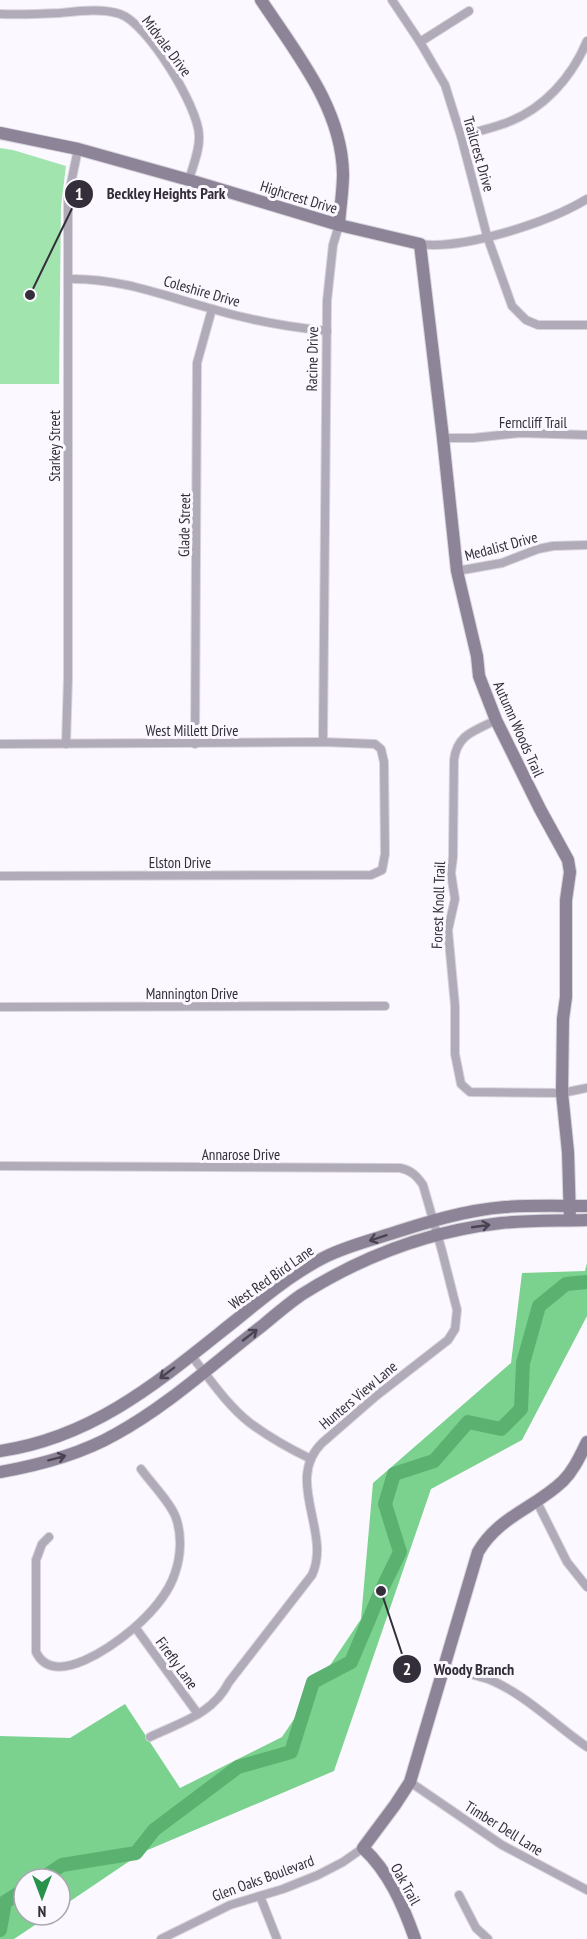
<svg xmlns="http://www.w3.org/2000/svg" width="587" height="1939" viewBox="0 0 587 1939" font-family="'PT Sans Narrow',sans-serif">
	<rect width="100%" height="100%" fill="#fbf8ff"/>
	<!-- green -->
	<path fill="#a1e4ae" d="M0 148 13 150 66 166 61 206 59 384H0Z"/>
	<!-- forest -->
	<path fill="#7ad28e" d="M587 1263V1316L522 1440 431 1489 334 1771 143 1852 60 1908V1879H24V1915H50L14 1939H0V1736L70 1738 125 1704 180 1788 282 1737 361 1619 373 1483 511 1363 522 1273 585 1271Z"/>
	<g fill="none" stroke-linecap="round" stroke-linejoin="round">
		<!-- river -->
		<g stroke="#5bb270" stroke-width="14">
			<path d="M41 1879 62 1865 136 1853 154 1830 238 1767 291 1752 313 1682 351 1662 381 1591 400 1552 385 1504 394 1474 434 1461 468 1422 501 1429 521 1409 523 1363 539 1306 566 1284 587 1282"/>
			<path d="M0 1930 5 1902 24 1890"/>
		</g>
		<!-- street casing -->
		<g stroke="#d7d4dc" stroke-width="10">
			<g id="street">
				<path d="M392 0 420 42 445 85 461 136 487 236 512 306 526 320 538 325H587"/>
				<path d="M0 14C20 15 40 14 60 13 79 11 102 8 120 14 147 23 198 106 199 135 200 150 193 165 189 180"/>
				<path d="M420 42 469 11"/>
				<path d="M461 136C476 132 492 128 506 123 544 109 572 77 587 41"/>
				<path d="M420 244C464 250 549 222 587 199"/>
				<path d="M69 279C119 278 162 295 209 308 248 320 287 327 327 331"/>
				<path d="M443 438H473L520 433 587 435"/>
				<path d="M457 571 502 563 538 549 553 546 587 545"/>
				<path d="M496 720C475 731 457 734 454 760L453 857 451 873 455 899 448 930 455 1006V1054L461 1084 470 1092 562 1093 587 1088"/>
				<path d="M323 742 327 301 333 245 339 225"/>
				<path d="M0 744 323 742 375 744 381 749 384 762 385 854 382 870 371 875 0 876"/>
				<path d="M66 744 68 678V198L78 149"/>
				<path d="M195 744 197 363 212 309"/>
				<path d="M0 1007 385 1006"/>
				<path d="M0 1166 400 1168C411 1170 417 1176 423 1185L442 1251 457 1310 455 1329 448 1340 376 1396 322 1443C284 1480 332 1533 312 1575L229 1682C213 1714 181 1722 150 1737"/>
				<path d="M191 1355C209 1378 227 1405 250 1423 269 1437 290 1449 311 1459"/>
				<path d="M536 1500 567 1562 587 1587"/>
				<path d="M49 1537 42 1544 36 1560V1652C54 1690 115 1644 134 1628 150 1614 169 1593 175 1573 181 1556 182 1535 176 1518 171 1503 151 1483 141 1469"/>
				<path d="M135 1627 198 1714"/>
				<path d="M443 1667C458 1671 473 1674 488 1679 524 1693 555 1725 587 1747"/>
				<path d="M410 1782 502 1845 587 1890"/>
				<path d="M459 1895 476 1928 488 1939"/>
				<path d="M260 1896 277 1939"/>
				<path d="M161 1939 230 1905 283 1889 318 1875 343 1862 363 1848"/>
			</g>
		</g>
		<!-- secondary casing -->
		<g stroke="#d7d4dc" stroke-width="14">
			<g id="secondary">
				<path d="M261 0C296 53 342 108 343 174 343 191 340 208 339 225"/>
				<path d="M0 133 78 149 189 180 339 225 420 244 443 438 457 571 477 656 479 676 496 720 540 809 568 860 570 872 566 900V997L563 1019 562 1093 568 1152 570 1220"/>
				<path d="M0 1451C96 1437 163 1378 236 1320 264 1297 293 1273 325 1257 345 1247 368 1241 390 1234 427 1222 466 1210 505 1207 532 1205 560 1206 587 1206"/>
				<path d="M0 1472C40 1465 81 1454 116 1434 169 1405 215 1362 262 1326 275 1315 288 1304 301 1295 361 1257 430 1231 501 1223 529 1220 558 1221 587 1220"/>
				<path d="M415 1939C403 1905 389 1872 363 1848L395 1805 410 1782 478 1552C499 1516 535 1508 563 1481 574 1470 580 1456 587 1442"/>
			</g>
		</g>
		<!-- street -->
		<use href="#street" stroke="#b1aab8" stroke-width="8"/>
		<!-- secondary -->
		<use href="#secondary" stroke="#8d8498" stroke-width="12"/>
	</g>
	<!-- one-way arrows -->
	<defs><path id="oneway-shaft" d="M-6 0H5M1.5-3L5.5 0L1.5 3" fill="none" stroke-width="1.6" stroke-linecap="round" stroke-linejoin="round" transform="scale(1.5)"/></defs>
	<g stroke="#4a4452">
		<use href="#oneway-shaft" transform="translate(481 1226) rotate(-8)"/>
		<use href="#oneway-shaft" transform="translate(378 1238) rotate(162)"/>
		<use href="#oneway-shaft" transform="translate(250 1335) rotate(-38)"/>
		<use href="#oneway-shaft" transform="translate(167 1373) rotate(143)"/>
		<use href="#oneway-shaft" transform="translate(57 1458) rotate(-15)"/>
	</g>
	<g text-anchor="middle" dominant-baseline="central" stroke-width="6" stroke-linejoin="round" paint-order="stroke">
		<!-- street labels -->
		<g font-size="15" fill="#342e3a" stroke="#fbf8ff">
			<text transform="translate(167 46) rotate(53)">Midvale Drive</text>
			<text transform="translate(479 154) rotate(74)">Trailcrest Drive</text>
			<text transform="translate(299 197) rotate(17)">Highcrest Drive</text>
			<text transform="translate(202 291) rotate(16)">Coleshire Drive</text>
			<text transform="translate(312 359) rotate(-89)">Racine Drive</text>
			<text x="533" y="422">Ferncliff Trail</text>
			<text transform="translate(54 446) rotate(-90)">Starkey Street</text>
			<text transform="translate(184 525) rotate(-89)">Glade Street</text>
			<text transform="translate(501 546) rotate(-15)">Medalist Drive</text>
			<text transform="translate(519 729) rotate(66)">Autumn Woods Trail</text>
			<text x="192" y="730">West Millett Drive</text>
			<text x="180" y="862">Elston Drive</text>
			<text transform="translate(438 905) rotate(-88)">Forest Knoll Trail</text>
			<text x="192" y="993">Mannington Drive</text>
			<text x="241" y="1154">Annarose Drive</text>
			<text transform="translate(271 1277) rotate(-35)">West Red Bird Lane</text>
			<text transform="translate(358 1395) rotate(-40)">Hunters View Lane</text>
			<text transform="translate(177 1663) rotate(54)">Firefly Lane</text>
			<text transform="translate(504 1828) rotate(32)">Timber Dell Lane</text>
			<text transform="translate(263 1878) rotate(-20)">Glen Oaks Boulevard</text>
			<text transform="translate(406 1884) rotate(61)">Oak Trail</text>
		</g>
	</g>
	<!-- callouts -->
	<path fill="none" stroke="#342e3a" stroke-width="2" d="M30 295L79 194M381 1591L407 1669"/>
	<g fill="#342e3a" stroke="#fbf8ff" stroke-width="2">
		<circle cx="30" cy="295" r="6"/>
		<circle cx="381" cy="1591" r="6"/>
		<circle cx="79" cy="194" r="15"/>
		<circle cx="407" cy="1669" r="15"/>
	</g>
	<g font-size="18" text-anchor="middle" font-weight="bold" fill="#fff">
		<text x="79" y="200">1</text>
		<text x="407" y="1675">2</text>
	</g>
	<g font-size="16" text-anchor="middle" font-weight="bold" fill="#342e3a" stroke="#fbf8ff" stroke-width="6" stroke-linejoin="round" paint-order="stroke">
		<text x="166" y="199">Beckley Heights Park</text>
		<text x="474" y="1675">Woody Branch</text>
	</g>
	<!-- north arrow -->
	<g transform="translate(42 1897) rotate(180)"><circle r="28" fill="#fbf8ff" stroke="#aba7b0" stroke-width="1.5"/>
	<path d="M0-4.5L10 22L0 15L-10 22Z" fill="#27924a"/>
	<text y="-9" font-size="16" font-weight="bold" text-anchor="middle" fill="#342e3a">N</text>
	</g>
</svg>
